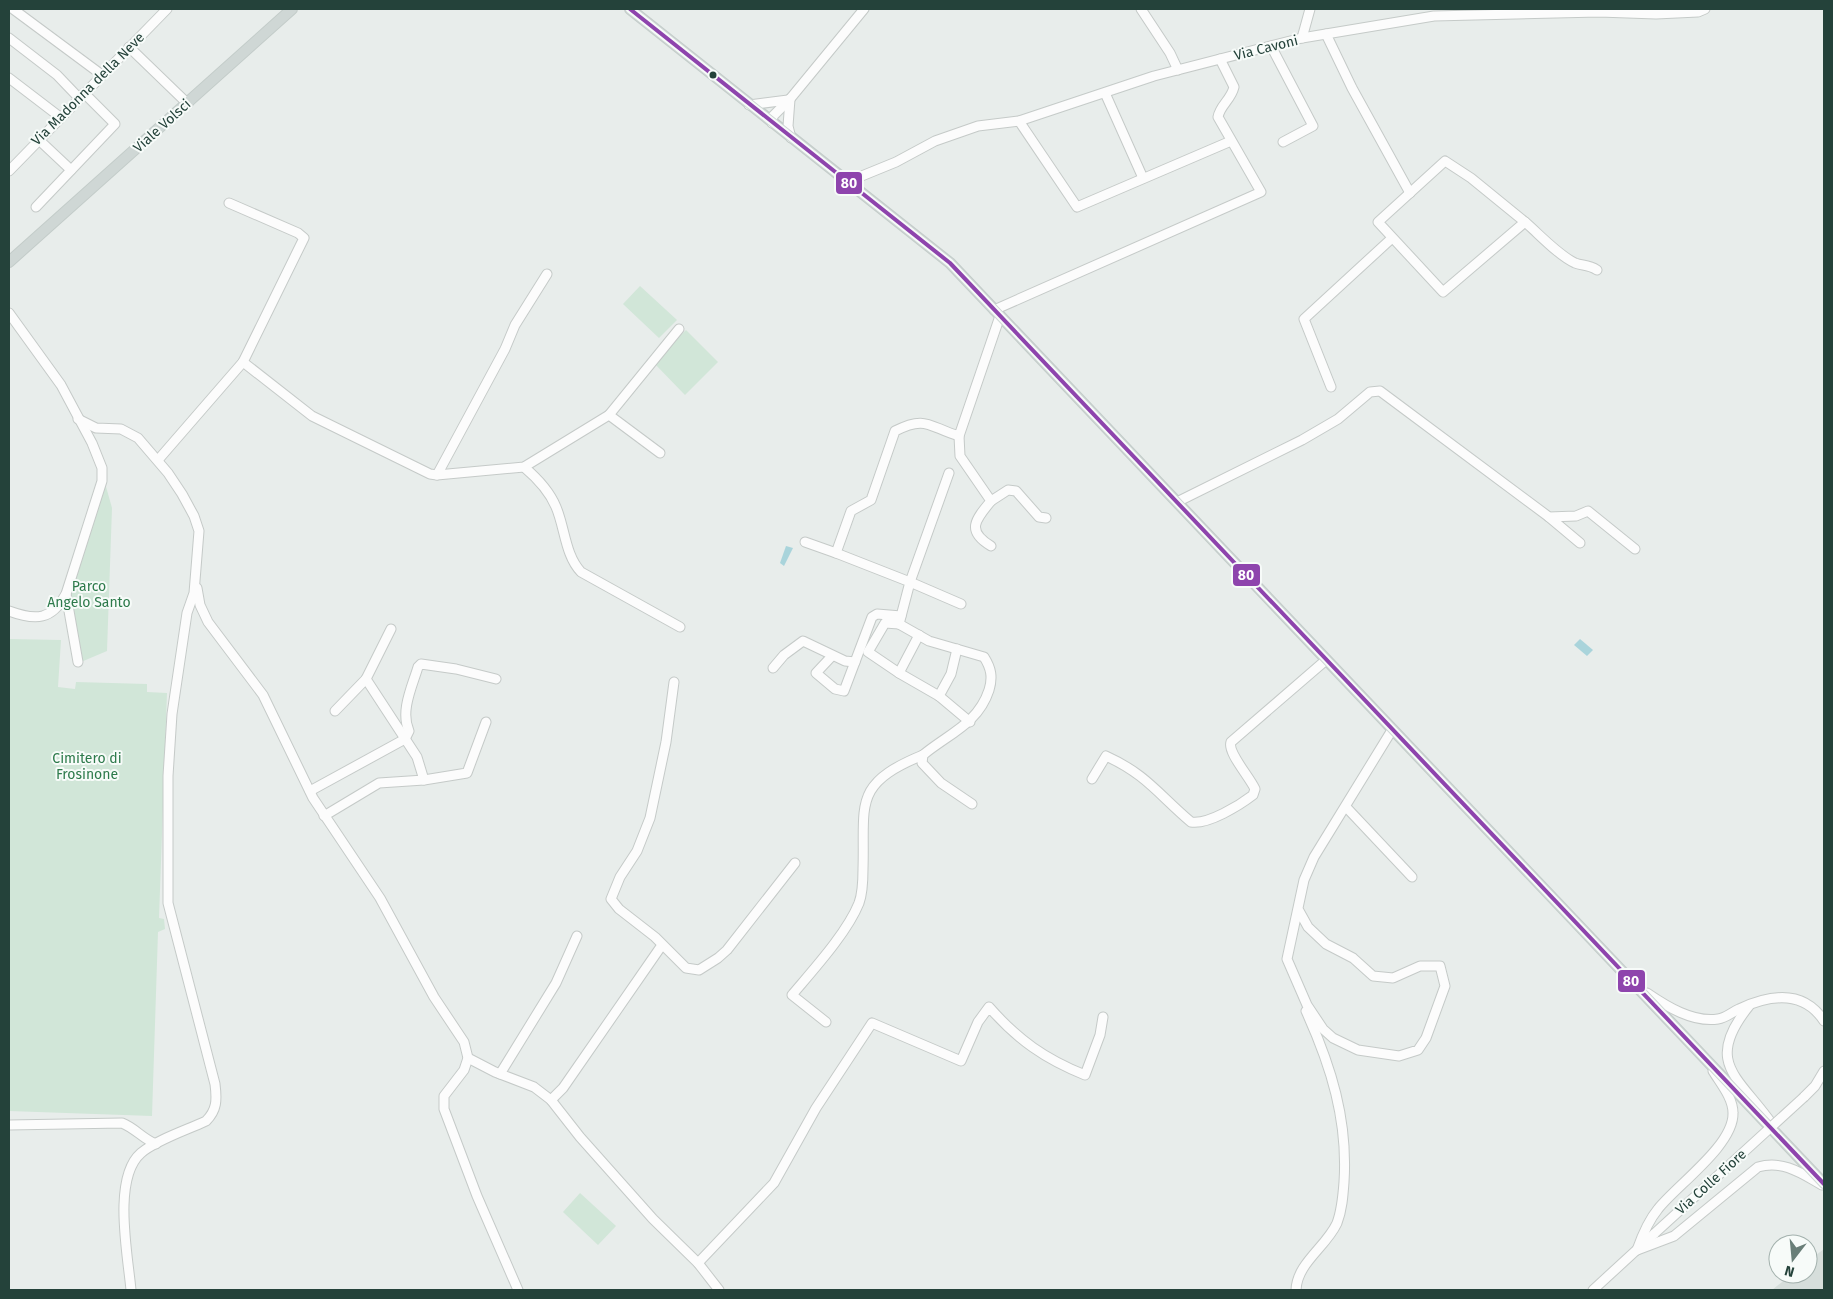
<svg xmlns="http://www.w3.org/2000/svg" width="1833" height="1299" viewBox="0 0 1833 1299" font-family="'Fira Sans',sans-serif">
	<rect width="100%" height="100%" fill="#e8edeb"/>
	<!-- built -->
	<path fill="#d6dedb" d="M1824 1249V1290H1772L1792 1274H1808V1261Z"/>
	<!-- green -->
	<g fill="#d1e6d8">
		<path d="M640 286 677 320 659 338 623 304Z"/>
		<path d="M686 330 718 362 685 395 653 362Z"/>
		<path d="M105 483 112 508 107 651 81 662 69 593Z"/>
		<path d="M9 639 61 640 58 687 75 689 76 682 147 684V692L167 693 159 918 164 919 165 929 158 932 152 1116 9 1111Z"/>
		<path d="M580 1193 616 1226 598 1245 563 1212Z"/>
	</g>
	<!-- water -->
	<g fill="#a9d4db">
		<path d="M786 546 793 548 784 566 780 563Z"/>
		<path d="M1580 639 1593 650 1587 656 1574 645Z"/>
	</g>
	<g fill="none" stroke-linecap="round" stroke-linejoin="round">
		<!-- minor casing -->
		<g stroke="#c5cac8" stroke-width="11">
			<g id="minor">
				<path d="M13 9 102 75"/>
				<path d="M1141 9 1170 53 1178 70"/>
				<path d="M1326 34 1352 88 1410 193"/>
				<path d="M9 38 57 75 79 98"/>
				<path d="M1302 38 1310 9"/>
				<path d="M1271 46 1313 126 1283 142"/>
				<path d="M129 47 188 104"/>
				<path d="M9 78 60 117"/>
				<path d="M1105 93 1143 178"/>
				<path d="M790 99 788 126 791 138"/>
				<path d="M749 105 788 100"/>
				<path d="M1019 121 1077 207 1231 141"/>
				<path d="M772 123 773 116 790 99 864 9"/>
				<path d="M38 139 71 170"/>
				<path d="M1445 161 1471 178 1525 222 1443 292 1378 222Z"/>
				<path d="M9 171 167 9"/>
				<path d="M847 182 896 162 935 141 978 126 1019 121 1154 76 1302 38 1434 16 1599 12 1656 14 1698 12 1705 9"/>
				<path d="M229 203 298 233 304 238 243 362"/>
				<path d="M36 207 115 124 84 93"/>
				<path d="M1525 222C1539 234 1558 255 1575 263 1582 266 1588 264 1597 270"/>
				<path d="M994 310 1261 192 1218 117C1220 105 1231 100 1234 87L1220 59"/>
				<path d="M9 313 61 385 92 443 102 468V481L66 594C52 620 36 621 9 611"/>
				<path d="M1331 387 1304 319 1391 239"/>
				<path d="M78 419 96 428 121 429 138 438 168 473 182 494 194 516 199 531 194 593 187 613 172 714 168 776V903L215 1084C217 1100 217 1110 206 1121 187 1130 156 1140 141 1153 112 1178 128 1256 131 1290"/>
				<path d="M959 436 960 456 991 501C975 520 966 531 991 546"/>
				<path d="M660 453 609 415 679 329"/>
				<path d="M158 460 243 362 312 416 430 474 437 475 524 467 609 415"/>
				<path d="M524 467C537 478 549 490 556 507 565 528 565 555 581 572L680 627"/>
				<path d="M949 473 910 582 961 604"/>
				<path d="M437 475 505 349 515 325 547 274"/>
				<path d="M991 501 1008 490 1016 491 1039 517 1046 518"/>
				<path d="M1177 502 1302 440 1338 419 1370 392 1380 391 1549 517 1576 516 1588 511 1635 549"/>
				<path d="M1549 517 1580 543"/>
				<path d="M805 542 836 553"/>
				<path d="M197 588 200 605 208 622 263 695 313 798 380 898 434 997 464 1042 468 1058 464 1070 444 1096V1109L477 1196 518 1290"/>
				<path d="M66 594 78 662"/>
				<path d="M919 635 899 673 939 696"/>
				<path d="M957 649 951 674 939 696 970 722"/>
				<path d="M832 656 816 673 835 689 844 691 872 617 877 614 901 616"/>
				<path d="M773 668 784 655 803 641 845 661 855 662"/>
				<path d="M899 673 868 652 885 623 899 624"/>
				<path d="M674 682 666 742 650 818 637 851 620 877 611 899 619 909 655 937 686 968 699 970 718 958 727 950 795 863"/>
				<path d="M335 711 366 679"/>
				<path d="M1092 779 1106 756C1146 774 1159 795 1191 822 1208 825 1240 805 1253 795L1255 789C1249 776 1227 752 1231 742L1326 660"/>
				<path d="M424 780 467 773 486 722"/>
				<path d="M310 791 405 739 409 731C400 711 412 687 418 667L421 664 456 669 496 679"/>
				<path d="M972 804 941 783 922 763 923 755C948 734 978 724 989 690 993 677 991 668 984 657L929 641 899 624 910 582 836 553 851 511 871 500 895 431C926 415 929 427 959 436L1000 316"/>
				<path d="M1346 807 1412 877"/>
				<path d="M324 816 379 783 424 780 417 757 366 679 391 629"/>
				<path d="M1298 909 1308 927 1326 944 1353 958 1373 976 1393 978 1420 966H1440L1445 986 1426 1038 1418 1050 1399 1056 1358 1050 1333 1038 1323 1029 1307 1005 1287 959 1304 880 1314 857 1392 730"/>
				<path d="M1647 993C1666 1006 1693 1023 1718 1019 1726 1018 1732 1012 1739 1009 1769 995 1803 989 1824 1021"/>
				<path d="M1749 1006C1703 1063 1739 1077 1772 1124"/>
				<path d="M826 1022 792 995C813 970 847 933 859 903 863 892 863 880 863 869 865 804 852 784 923 755"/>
				<path d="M468 1058 495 1072 534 1087 551 1100 580 1137 653 1219 698 1263 719 1290"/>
				<path d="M500 1074 556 983 577 936"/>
				<path d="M1804 1097 1815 1086 1824 1071"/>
				<path d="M551 1100 563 1088 662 945"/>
				<path d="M9 1125 122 1123C135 1128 143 1139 156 1144"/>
				<path d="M1637 1250C1642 1236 1648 1221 1658 1209 1677 1185 1734 1145 1733 1113 1733 1098 1721 1084 1713 1071"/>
				<path d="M1637 1250 1674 1236 1758 1167C1783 1160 1801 1173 1822 1185"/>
				<path d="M698 1263 774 1183 816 1108 872 1023 961 1061 978 1022 989 1007C1018 1040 1045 1059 1085 1075L1100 1035 1103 1017"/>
				<path d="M1296 1290C1297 1263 1326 1247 1337 1223 1342 1210 1343 1196 1344 1182 1348 1120 1331 1066 1306 1011"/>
				<path d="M1593 1290 1655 1233"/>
			</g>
		</g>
		<!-- major casing -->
		<g stroke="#c3ccc9" stroke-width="12">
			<g id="major">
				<path d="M630 9 950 263 1824 1184"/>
				<path d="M9 262 292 9"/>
			</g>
		</g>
		<!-- minor -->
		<use href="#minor" stroke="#fcfcfc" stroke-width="9"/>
		<!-- major -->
		<use href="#major" stroke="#cfd7d5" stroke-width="10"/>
		<!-- minor-bridge casing -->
		<g stroke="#c5cac8" stroke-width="11" stroke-linecap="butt">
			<path id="minor-bridge" d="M1655 1233 1804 1097"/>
		</g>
		<!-- minor-bridge -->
		<use href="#minor-bridge" stroke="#fcfcfc" stroke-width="9"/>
		<!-- bus-1 casing -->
		<g stroke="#f7fbf9" stroke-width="8">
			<path id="bus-1" d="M630 9 950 263 1824 1184"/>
		</g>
		<!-- bus-1 -->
		<use href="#bus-1" stroke="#8e44ad" stroke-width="4"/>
	</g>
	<!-- markers -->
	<circle fill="#24423a" stroke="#f7fbf9" stroke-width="2" cx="713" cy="75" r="4.5"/>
	<g text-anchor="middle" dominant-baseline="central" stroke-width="4" stroke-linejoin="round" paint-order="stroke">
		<!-- street labels -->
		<g font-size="14" fill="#24423a" stroke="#f7fbf9">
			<text transform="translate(1266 48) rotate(-14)">Via Cavoni</text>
			<text transform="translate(88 89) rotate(-45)">Via Madonna della Neve</text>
			<text transform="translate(162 126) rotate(-42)">Viale Volsci</text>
			<text transform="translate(1711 1182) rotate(-42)">Via Colle Fiore</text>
		</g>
		<!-- park labels -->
		<g font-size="14" fill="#2d7a4b" stroke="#f7fbf9">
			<text x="89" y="586">Parco<tspan x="89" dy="16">Angelo Santo</tspan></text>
			<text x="87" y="758">Cimitero di<tspan x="87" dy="16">Frosinone</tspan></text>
		</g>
	</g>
	<g stroke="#f7fbf9" stroke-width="2">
		<rect x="835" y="171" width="28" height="24" rx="5" fill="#8e44ad"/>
		<rect x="1232" y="563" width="29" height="24" rx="5" fill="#8e44ad"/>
		<rect x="1617" y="969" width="29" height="24" rx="5" fill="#8e44ad"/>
	</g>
	<g font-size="14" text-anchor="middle" font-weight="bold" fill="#fff">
		<text x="849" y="188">80</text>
		<text x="1246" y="580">80</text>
		<text x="1631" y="986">80</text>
	</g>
	<!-- border -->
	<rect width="1833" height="1299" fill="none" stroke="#24423a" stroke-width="20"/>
	<!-- north arrow -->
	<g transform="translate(1793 1259) rotate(196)"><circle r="24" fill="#f7fbf9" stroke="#a3b1ad"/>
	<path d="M0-4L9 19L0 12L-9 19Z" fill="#697e78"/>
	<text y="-8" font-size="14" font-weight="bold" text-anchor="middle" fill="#24423a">N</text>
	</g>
</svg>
